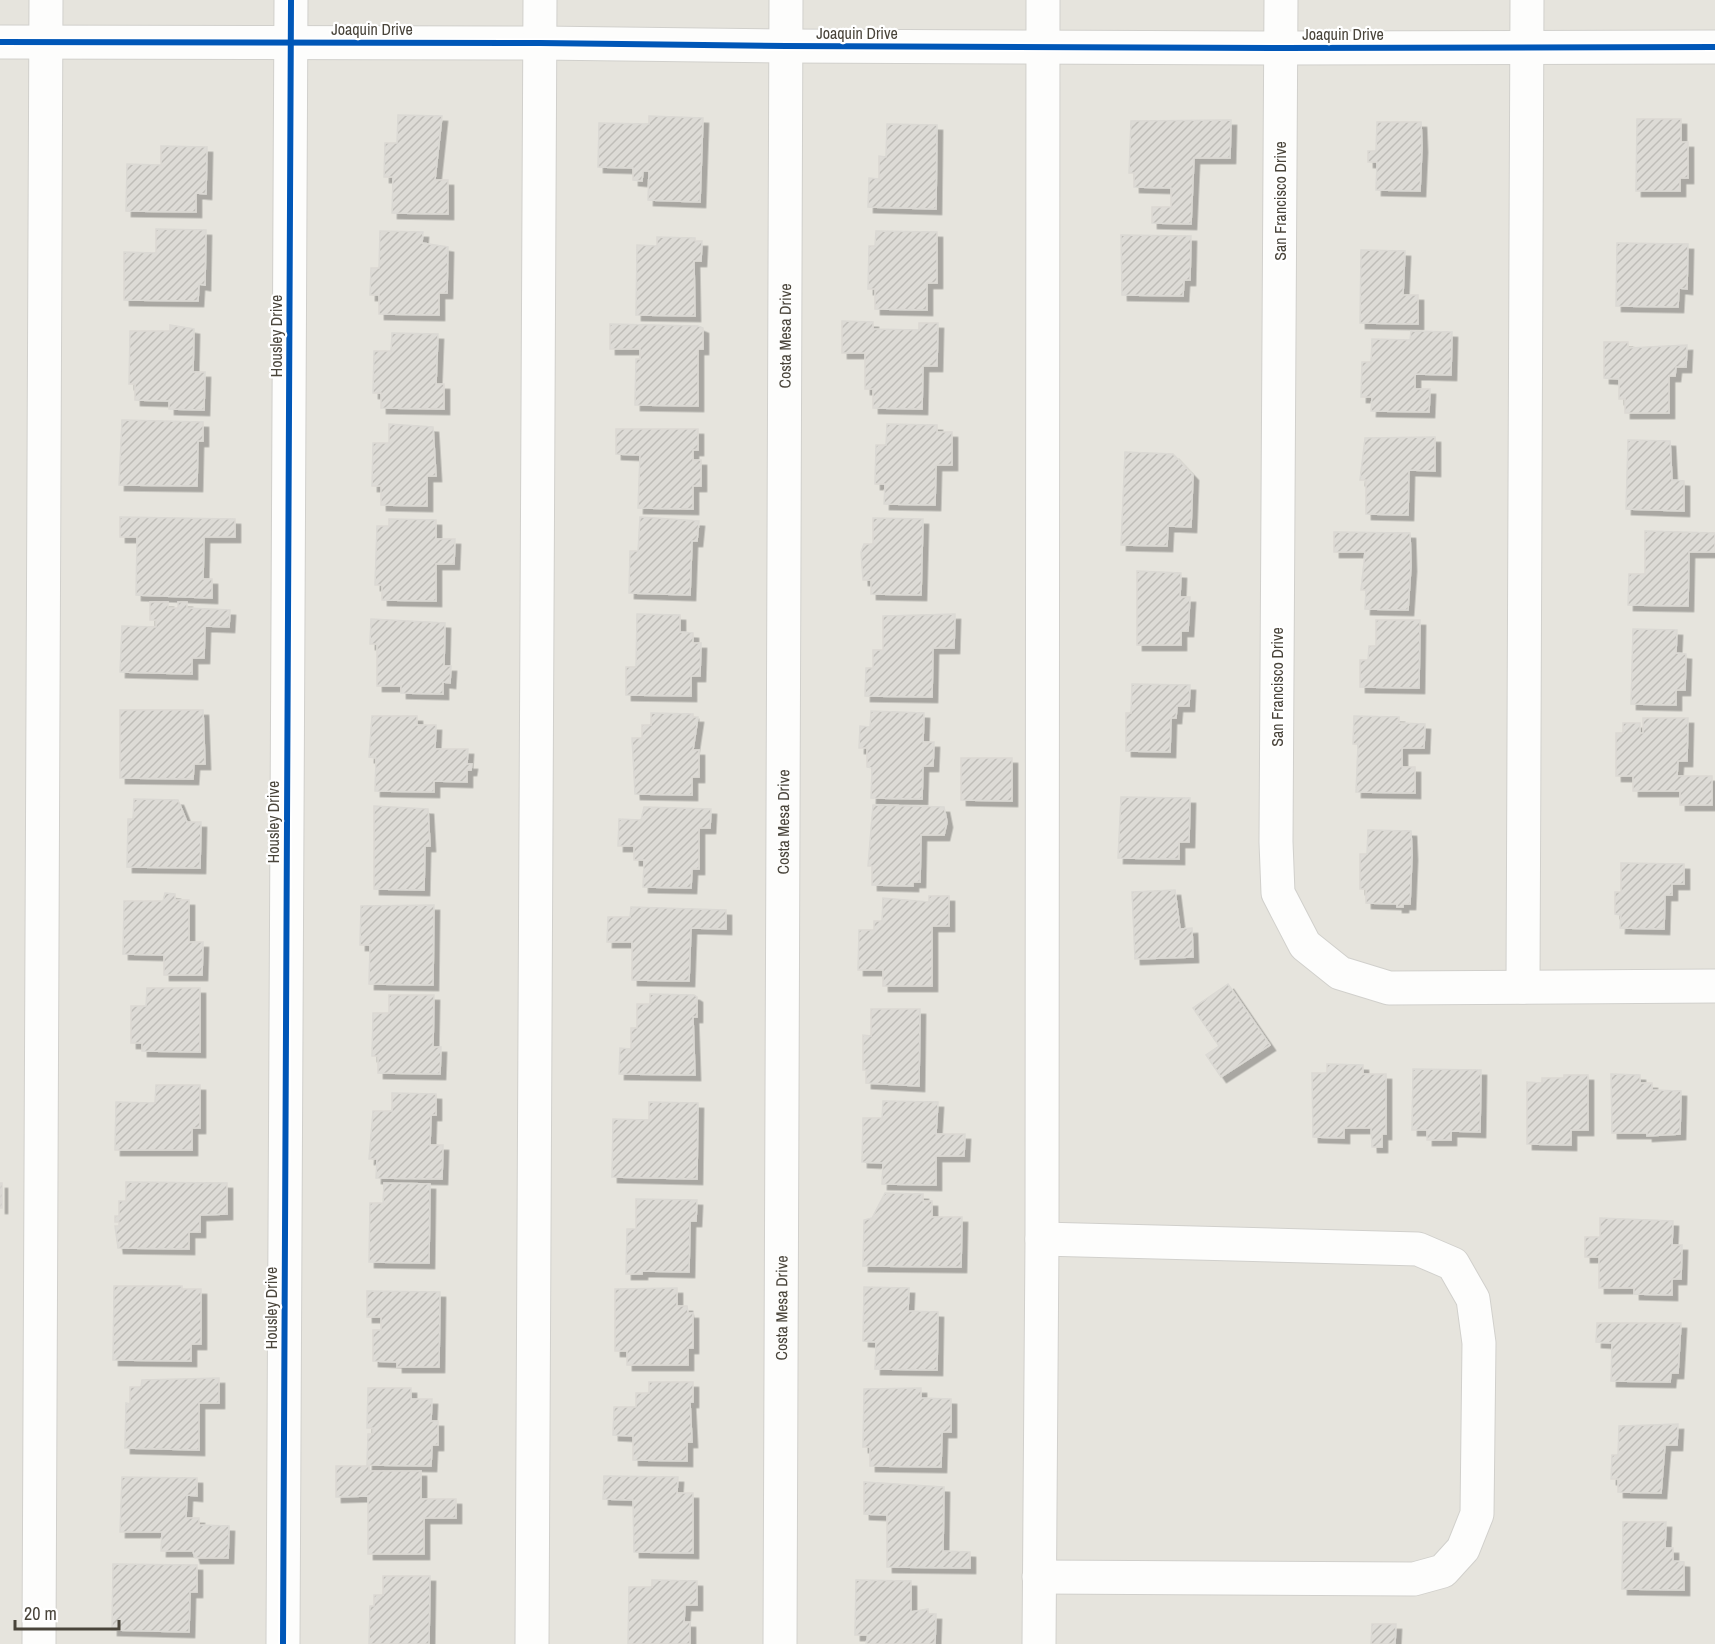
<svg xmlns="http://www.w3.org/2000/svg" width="1715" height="1644" viewBox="0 0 1715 1644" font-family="'Archivo Narrow',sans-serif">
	<defs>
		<pattern id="building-hatch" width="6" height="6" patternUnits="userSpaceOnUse" patternTransform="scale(1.5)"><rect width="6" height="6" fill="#dddbd6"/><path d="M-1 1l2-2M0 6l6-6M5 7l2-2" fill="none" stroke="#bfbdb8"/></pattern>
		<filter id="shadow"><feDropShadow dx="5.5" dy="5.5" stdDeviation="0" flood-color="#0004"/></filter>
	</defs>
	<rect width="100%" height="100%" fill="#f3f2ee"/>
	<!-- residential -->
	<rect fill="#e6e4dd" x="0" y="0" width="1715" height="1644"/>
	<!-- building -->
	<g fill="url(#building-hatch)" stroke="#dbd9d4" stroke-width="1.5" filter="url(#shadow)">
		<path d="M398 115 442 116 435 180H448V214L392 213 393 177H384L385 143H397Z"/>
		<path d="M649 116 703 118 700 202 648 200 649 171H643L642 181 633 180V168L598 167 599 123 649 124Z"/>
		<path d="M1637 119H1681V142H1688V178H1680V191H1636Z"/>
		<path d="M1231 120 1230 158H1194L1191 224 1152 223V207H1171V188L1134 187V173H1129L1131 121Z"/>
		<path d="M1377 122H1421L1422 147 1420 191 1376 190 1377 162H1368V151H1376Z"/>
		<path d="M887 124 937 125 936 209 868 207 869 178 879 179V156L886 157Z"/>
		<path d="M161 146 207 147 206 194 196 193V212L126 211 127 164 161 165Z"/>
		<path d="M156 229 206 230 205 285 199 284 198 301 124 300V252L156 253Z"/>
		<path d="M380 231 423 232 422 243 448 247 447 293H439V315L379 314V295H370L371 268H379Z"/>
		<path d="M876 231 937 232V283H927V310L875 309V289H868L869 246H875Z"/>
		<path d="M1121 235 1191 236 1190 280H1184L1183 296 1122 295Z"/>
		<path d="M657 237 695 238V241H702L701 261H694L695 316 636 315 637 245 657 246Z"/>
		<path d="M1617 243 1688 244 1687 289 1679 288 1678 307 1616 306Z"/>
		<path d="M1361 250 1405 251 1403 295H1418V324L1360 323Z"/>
		<path d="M842 321 873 322V329L919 330V323H938L937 366H923L922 409 873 408V389H865V353H842Z"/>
		<path d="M610 324 698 326 703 328V349H698V406L635 405 636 359H640V349H610Z"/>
		<path d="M170 325 194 329 193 372H205L204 410 169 409V401L135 400V384H129L130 331H170Z"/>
		<path d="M1411 331 1452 332 1451 375 1415 374V389H1430L1429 412 1371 411 1372 397H1361L1362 362H1371L1372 339 1410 340Z"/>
		<path d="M392 333 438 334 436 384H444V409L381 408V393H373L374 351H391Z"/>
		<path d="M1604 342H1628V348L1687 345 1686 367H1676L1675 376H1669V413H1625V399H1619V379L1604 378Z"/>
		<path d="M122 420 203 422V441H198L197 486 119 485Z"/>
		<path d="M389 424 433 427 436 476H427V506L381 505V486H372L373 443H389Z"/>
		<path d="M887 424 937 425V432H952V465H936L935 505 884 504 885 484H875L876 445H886Z"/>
		<path d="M616 429H698V450H693V460H701V486H693V509L638 508 640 455 616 454Z"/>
		<path d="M1435 437V471L1409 470 1408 515 1366 514V480H1360L1365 438Z"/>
		<path d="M1628 440 1670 441 1672 480 1684 481V511L1626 509Z"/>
		<path d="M1125 452 1173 454 1193 475 1191 527 1168 526 1167 546 1121 545Z"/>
		<path d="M120 517 235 519V537H204L203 579H212V598L136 595 137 537H120Z"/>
		<path d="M640 517 699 521 697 541H692L690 595 629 593 630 551H638Z"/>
		<path d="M873 518 923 519 921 595 871 594V580H863L861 552 864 544H873Z"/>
		<path d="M389 519 436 520V539H455L454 564H436V601L382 600V585H375L377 526H389Z"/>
		<path d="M1645 531 1715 533V552H1689L1688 606 1628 605 1629 574H1645Z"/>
		<path d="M1334 532 1410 533 1411 566 1408 610 1365 609 1366 590H1361L1365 552H1334Z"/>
		<path d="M1137 571 1181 573 1180 597H1190L1188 631H1181V645H1137Z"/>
		<path d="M150 602H168V608H178V602H187V608L230 610 229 627 205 626 204 658H192V674L120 672 122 626 156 627V620H150Z"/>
		<path d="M637 614 680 615V632L693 633V643H701L700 676H691V696L626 695V667H636Z"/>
		<path d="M955 614 954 648H933L932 697 865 696 866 668H873V650H883V616Z"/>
		<path d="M371 619 445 623 444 666H451L450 683 443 682V694L401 693V686H377V644H370Z"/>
		<path d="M1376 620H1420L1419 688 1360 687V660H1368L1369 646H1376Z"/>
		<path d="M1633 629 1677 630 1676 653 1686 654 1685 690H1676V705L1631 704Z"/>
		<path d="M1132 684 1190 685 1189 706H1177L1176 718H1171L1170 752 1126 751V713H1131Z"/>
		<path d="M120 710H203L205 764H194L193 779 120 778Z"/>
		<path d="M871 711 924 713 923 742H934L933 766H923L922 799 871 798 872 768 867 767V748H859L860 726 870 727Z"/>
		<path d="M651 713 693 714V717H698L693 750H699V777H692V795L635 794 632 738H642V725H651Z"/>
		<path d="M372 716H417V725H436L435 749H468L467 764H472L471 770H467V782L434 781V792L375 791 376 758 369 757Z"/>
		<path d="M1354 716 1399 717V723L1425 724 1424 748H1402V767H1415V793L1356 792 1358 744H1353Z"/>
		<path d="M1643 718H1688L1687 761H1678L1677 776H1712V805H1680V791H1633V776H1616V733H1623V723H1640V733H1643Z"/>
		<path d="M961 758H1012V801L961 800Z"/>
		<path d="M1121 797 1190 798 1189 842H1179V859L1118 858Z"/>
		<path d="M134 799 178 800 187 822H201L200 868 127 867 128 819H133Z"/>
		<path d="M873 805 944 807 947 822 944 835H921L920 882H913V886L872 885V866H868Z"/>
		<path d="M374 806 428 809 430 846H425L424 890 374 889Z"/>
		<path d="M644 807 711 809 710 828H699V869H692L691 888 643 887 644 860H634V846H618L619 819 641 820Z"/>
		<path d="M1368 830 1411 831 1412 855 1410 904H1403V907H1397V904L1366 903V889H1360V854H1367Z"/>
		<path d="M1621 863 1684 864V884H1672V895H1665L1664 929 1620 928 1621 915 1615 914V892H1621Z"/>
		<path d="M1175 890 1180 929 1192 928 1193 957 1135 959 1132 892Z"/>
		<path d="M165 893 175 894V900H189V942H203L202 975H164V955L123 954 124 901H163Z"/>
		<path d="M929 896H949V926H932V986H883V970H858L859 930H874V921H882L883 898 929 902Z"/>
		<path d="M434 905 433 985 369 984 370 945H360L361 906Z"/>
		<path d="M631 907 726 910V929L691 928 689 981 632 980V942H607L608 917H630Z"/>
		<path d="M1228 984 1270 1045 1221 1077 1206 1055 1219 1046 1193 1008Z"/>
		<path d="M147 988H200V1052L142 1051V1043H131V1006H146Z"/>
		<path d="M650 994 694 995 697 997V1017H693L695 1075 619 1074 620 1048 631 1049V1028H637V1004H650Z"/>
		<path d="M389 995H434L433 1047H441L440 1074 378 1073V1056H372L373 1013H389Z"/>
		<path d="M871 1009H920L919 1086 866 1083V1072L870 1070H863V1035L871 1036Z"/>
		<path d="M1327 1064 1363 1065V1074H1386V1134H1382V1147H1372L1371 1128H1344V1138L1313 1137 1312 1073H1327Z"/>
		<path d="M1413 1069 1481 1070 1480 1132 1451 1131V1140H1427V1130H1412Z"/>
		<path d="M1611 1074 1640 1075V1083H1652V1090L1681 1091 1680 1134 1647 1136V1133H1612Z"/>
		<path d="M1564 1075H1588V1130H1571V1145L1527 1144V1082L1542 1083V1078H1564Z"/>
		<path d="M156 1085H200V1128H192V1150H115L116 1102 155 1103Z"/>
		<path d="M392 1093 436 1094V1115H431L430 1145H443L442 1179 376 1178 377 1159H369L373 1111H392Z"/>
		<path d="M883 1101 938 1102 936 1134H965L964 1156H936V1185L882 1184 883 1163 862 1162 863 1118H882Z"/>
		<path d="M649 1102 698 1103 697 1179 612 1177 613 1119 649 1120Z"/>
		<path d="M126 1182 227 1183V1214L200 1215V1232H189V1249L118 1248 115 1226H119V1222H115V1216H119V1201H126Z"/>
		<rect x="0" y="1183" width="2" height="25"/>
		<path d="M384 1183 430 1184 429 1263 369 1262 370 1203H383Z"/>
		<path d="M885 1193 923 1194V1201H932V1217H962L961 1267 863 1266 864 1220 872 1218Z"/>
		<path d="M636 1199 697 1200 696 1221H690L689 1272 642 1271V1274H626L627 1229H636Z"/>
		<path d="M1600 1218 1673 1221 1672 1245H1682L1681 1279H1672V1295L1634 1294V1288H1599V1257H1585V1237H1600Z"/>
		<path d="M114 1286H182V1289H201V1344H191V1361L113 1360Z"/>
		<path d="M864 1287 909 1288 908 1311 938 1312 937 1370 875 1369 876 1342 863 1341Z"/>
		<path d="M677 1288V1306H687L688 1313H693V1348H688V1365H627V1351H615V1289Z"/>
		<path d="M367 1291 440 1292 439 1367H397V1362L373 1361V1330H381V1317H367Z"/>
		<path d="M1597 1323H1681L1678 1373H1671L1670 1382 1611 1381 1612 1343 1596 1342Z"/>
		<path d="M219 1378V1403H199V1450L125 1448 126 1403 130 1404V1387H141L142 1380Z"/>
		<path d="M649 1382H693V1402H690L692 1442H687V1461L633 1460V1436L613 1435 614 1407H636V1393H649Z"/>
		<path d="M368 1388H411V1399H432L431 1421H438V1445H432L431 1466 367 1465 368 1434H373V1428H367Z"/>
		<path d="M921 1388V1398L951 1399V1432H942L941 1467 870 1466V1447H863L864 1389Z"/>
		<path d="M1678 1424 1677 1445H1665L1661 1493 1618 1492V1479H1611L1612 1455H1618L1619 1426Z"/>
		<path d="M336 1466H369V1471H421V1499H456V1518H424V1554H368V1496L336 1497Z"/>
		<path d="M604 1476 678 1477 677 1493H693V1553L634 1552 633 1500 603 1499Z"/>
		<path d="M122 1477 197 1478V1496L187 1495 186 1518H199V1525L229 1526 228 1558H195L193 1551H161L162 1532H120Z"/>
		<path d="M864 1482 944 1487 943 1551 970 1552V1568L887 1567V1515L864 1514Z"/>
		<path d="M1623 1522H1666L1665 1548H1673V1561L1684 1562V1590L1622 1589Z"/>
		<path d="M113 1564 197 1565V1592H190L189 1632 112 1630Z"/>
		<path d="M383 1576H430L429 1644H369L370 1606H374V1595H383Z"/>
		<path d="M652 1580 697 1581V1605H685L684 1622H690V1644H628L629 1587H652Z"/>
		<path d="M856 1580 911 1581V1612L928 1609V1614H936L935 1644H866L868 1635H855Z"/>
		<path d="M1372 1624H1396L1395 1644H1371Z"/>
	</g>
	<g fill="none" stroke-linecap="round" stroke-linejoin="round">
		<!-- minor casing -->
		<g stroke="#d1d0cc" stroke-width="35">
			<g id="minor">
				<path d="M1281 0 1276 842 1278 893 1305 945 1340 973 1389 988 1715 986"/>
				<path d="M0 42 540 43 786 46 1281 48 1715 47"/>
				<path d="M1523 987 1527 0"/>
				<path d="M1039 1577 1414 1579 1443 1571 1463 1549 1477 1514 1479 1343 1473 1299 1453 1264 1418 1249 1042 1239"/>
				<path d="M39 1644 46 0"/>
				<path d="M283 1644 291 0"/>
				<path d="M532 1644 540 0"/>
				<path id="s1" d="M780 1644 786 0"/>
				<path d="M1039 1644 1042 1239 1043 0"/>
			</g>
		</g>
		<!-- minor -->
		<use href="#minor" stroke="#fdfdfc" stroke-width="33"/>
		<!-- cycleway casing -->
		<g stroke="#fff" stroke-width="10">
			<g id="cycleway">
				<path d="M0 42 540 43 786 46 1281 48 1715 47"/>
				<path d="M283 1644 291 0"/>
			</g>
		</g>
		<!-- cycleway -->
		<use href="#cycleway" stroke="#0057b8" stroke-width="6"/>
	</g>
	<g text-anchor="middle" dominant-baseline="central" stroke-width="4.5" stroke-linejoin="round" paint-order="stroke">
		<!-- street labels -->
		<g font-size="16" fill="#49443a" stroke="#fff">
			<text x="372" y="29">Joaquin Drive</text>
			<text x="857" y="33">Joaquin Drive</text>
			<text x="1343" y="34">Joaquin Drive</text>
			<text transform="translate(1280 201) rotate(-90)">San Francisco Drive</text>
			<text transform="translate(276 336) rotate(-90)">Housley Drive</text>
			<text stroke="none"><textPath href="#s1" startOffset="1308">Costa Mesa Drive</textPath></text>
			<text transform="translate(1277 687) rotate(-90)">San Francisco Drive</text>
			<text transform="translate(273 822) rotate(-90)">Housley Drive</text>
			<text stroke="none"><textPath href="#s1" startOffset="822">Costa Mesa Drive</textPath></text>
			<text transform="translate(271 1308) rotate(-90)">Housley Drive</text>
			<text stroke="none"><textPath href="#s1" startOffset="336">Costa Mesa Drive</textPath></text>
		</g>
	</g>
	<!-- scale -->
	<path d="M15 1620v9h104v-9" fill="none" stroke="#49443a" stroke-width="3"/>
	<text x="24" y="1620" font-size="18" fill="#49443a" stroke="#ffffff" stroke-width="4.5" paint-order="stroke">20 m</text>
</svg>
